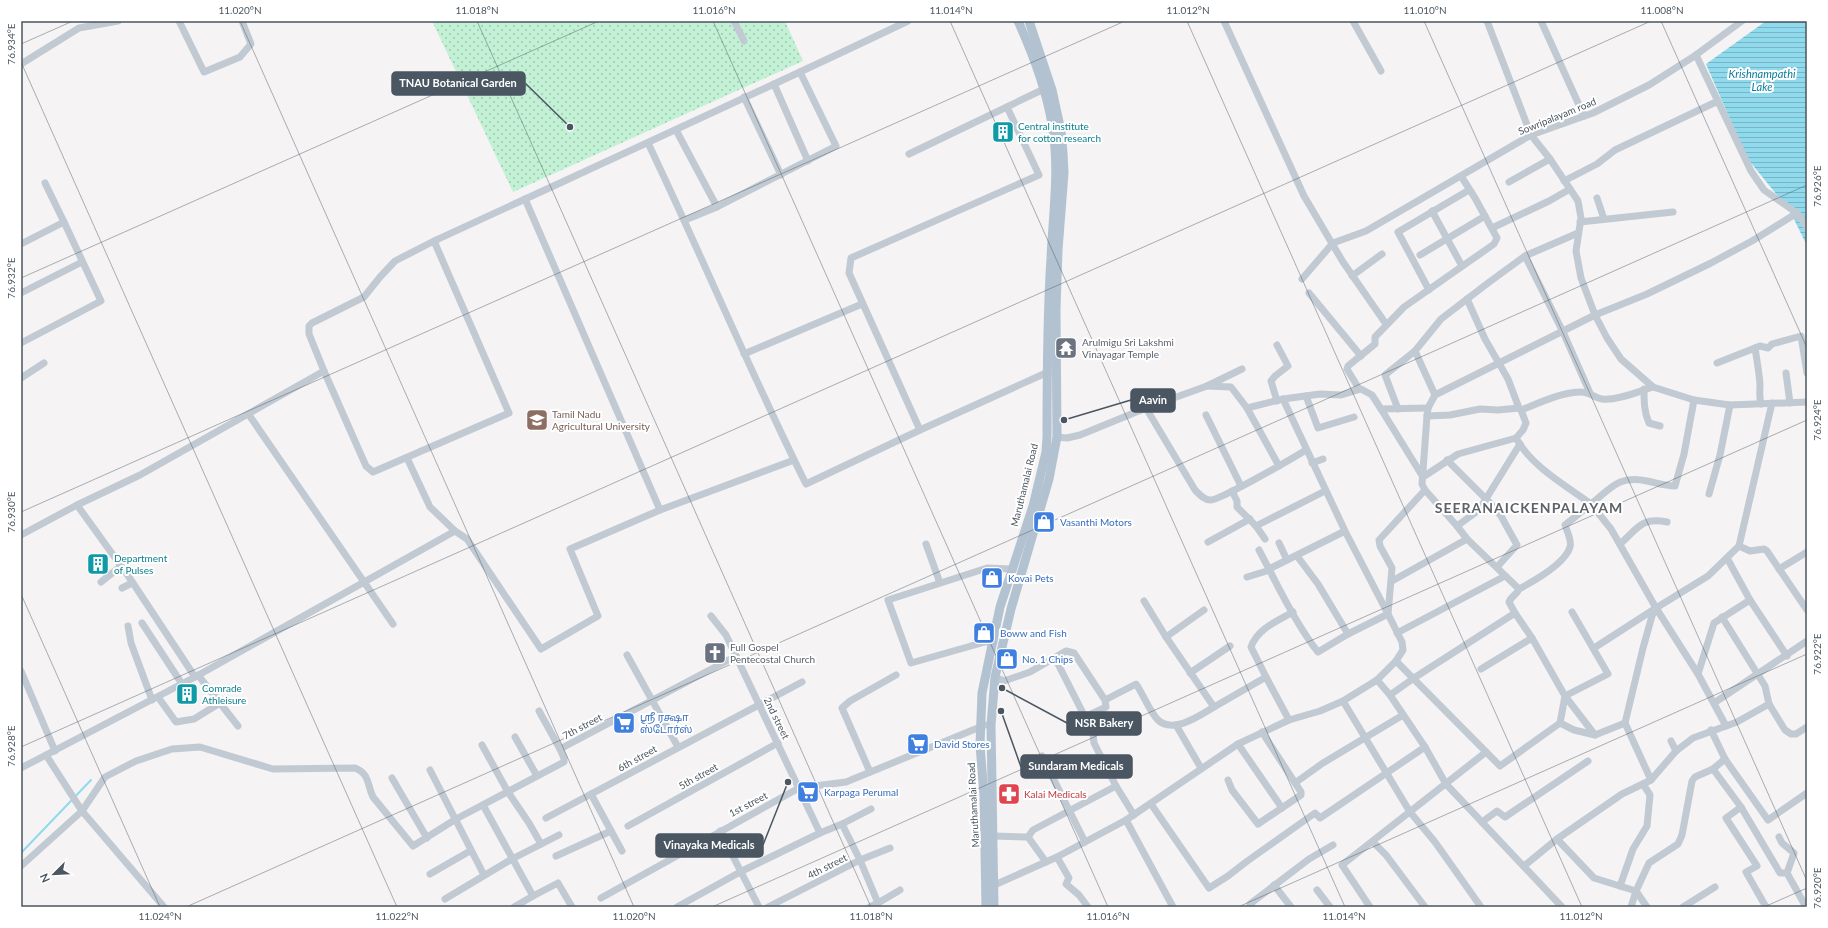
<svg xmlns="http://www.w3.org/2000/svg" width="1828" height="928" viewBox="0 0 1828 928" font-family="Lato,'Noto Sans Tamil',sans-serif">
	<defs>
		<pattern id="garden-dots" width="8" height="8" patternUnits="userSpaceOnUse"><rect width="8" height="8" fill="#c3f1d5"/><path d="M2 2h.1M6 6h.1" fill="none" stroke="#a0c6b0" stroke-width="1.8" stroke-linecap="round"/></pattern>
		<pattern id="water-rules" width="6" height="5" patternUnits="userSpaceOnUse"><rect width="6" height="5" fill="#90daee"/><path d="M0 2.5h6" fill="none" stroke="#78b4c4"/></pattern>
	</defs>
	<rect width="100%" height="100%" fill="#f5f3f3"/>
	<!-- garden -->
	<path fill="url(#garden-dots)" d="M432 21H785L803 61 513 192Z"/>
	<!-- water -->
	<path fill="url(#water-rules)" d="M1766 21H1807V246L1790 211 1747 158 1706 64Z"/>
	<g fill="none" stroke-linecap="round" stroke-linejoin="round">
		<!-- stream -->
		<path stroke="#90daee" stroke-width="2" d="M21 853 91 780"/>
		<!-- minor -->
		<g stroke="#c1cad2" stroke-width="7">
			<path d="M179 21 204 72 240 57 251 44 242 21"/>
			<path d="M734 21 744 41"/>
			<path d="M1224 21 1304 196 1343 262 1386 324"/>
			<path d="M1353 21 1381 71"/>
			<path d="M1487 21 1531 135 1550 159 1578 201 1581 218 1576 251 1581 278 1595 315 1607 338 1621 359 1653 387 1694 400 1730 405 1807 402"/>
			<path d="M1541 21 1584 116"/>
			<path d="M1696 55 1751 171 1764 190 1797 213 1807 227"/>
			<path d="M21 64 79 28 118 21"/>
			<path d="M774 84 808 161"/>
			<path d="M744 97 781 175"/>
			<path d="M676 130 717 207"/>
			<path d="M648 143C702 256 750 372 806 484L920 430 1048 372"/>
			<path d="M909 154 1044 89"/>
			<path d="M1564 181 1597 164 1615 150 1718 101"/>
			<path d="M1509 182 1550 159"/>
			<path d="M45 183 64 222"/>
			<path d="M1597 198 1604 219"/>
			<path d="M525 199 660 510 794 460"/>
			<path d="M1432 211 1462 266"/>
			<path d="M685 220 717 207 836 146 800 72"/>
			<path d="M1580 222 1673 212"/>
			<path d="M1492 228 1549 201 1570 189"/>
			<path d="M434 241 509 413 373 472 366 466 362 457 324 371 309 334V326L312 323 364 297 380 277 395 261 434 241C592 168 751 96 908 21"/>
			<path d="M21 244 64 222 101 301 21 343"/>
			<path d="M1420 255 1485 216"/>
			<path d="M1525 256 1563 332 1590 393"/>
			<path d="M1352 276 1382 254"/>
			<path d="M1302 279 1333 243 1366 231 1531 135 1593 113 1649 85 1693 57 1742 21"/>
			<path d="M1429 290 1398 232 1469 190"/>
			<path d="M21 293 82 262"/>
			<path d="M1309 293 1361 356"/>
			<path d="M1467 299 1485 339 1508 379 1519 408"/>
			<path d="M1755 348C1757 360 1759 372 1760 384 1760 391 1759 396 1761 404"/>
			<path d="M744 354 862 304"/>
			<path d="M1717 363 1760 346 1768 348 1772 344 1801 336 1807 373"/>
			<path d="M1786 373 1790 403"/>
			<path d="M21 378 44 363"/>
			<path d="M1207 386 1231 387 1247 408 1283 399 1345 531 1388 614 1348 634 1318 652C1300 630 1282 595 1269 569L1345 531"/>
			<path d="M1359 389 1347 369 1348 366 1375 344V337L1404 307 1494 244 1497 238 1475 198 1461 176"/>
			<path d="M1644 389C1644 401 1644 412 1649 423L1660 426"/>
			<path d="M1435 395 1415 351 1441 319 1488 283 1525 256 1578 233"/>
			<path d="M1306 396 1318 428 1354 417"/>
			<path d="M1283 399 1320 394 1341 395 1361 389 1372 395 1381 409 1428 408"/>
			<path d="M1694 400 1684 454 1675 486C1665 486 1657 483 1647 481 1619 475 1612 487 1591 504L1611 529 1656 608 1708 576 1739 546 1772 403"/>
			<path d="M1277 401 1271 381 1275 376 1288 366 1277 345"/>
			<path d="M1146 408 1195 490C1199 494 1204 500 1210 500 1219 501 1293 458 1306 450"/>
			<path d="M1247 408 1279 466"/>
			<path d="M1381 409 1423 477 1458 454 1516 438"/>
			<path d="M1398 409 1385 375 1415 351"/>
			<path d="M249 415 393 624"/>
			<path d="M1206 415 1241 486"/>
			<path d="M1427 416 1450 415 1480 409 1498 410 1519 408 1521 410"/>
			<path d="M920 430 849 273 851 258 1039 175 1007 107"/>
			<path d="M1057 437 1067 438 1080 435 1146 408 1207 386 1242 369"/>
			<path d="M407 458 430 507 455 531 467 539 541 649 598 616 570 549 660 510"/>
			<path d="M1447 460 1491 504 1501 516 1517 545 1497 567"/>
			<path d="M1312 463 1323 459"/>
			<path d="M1425 490 1457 526"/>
			<path d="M1232 491 1237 501V507L1256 526 1265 539"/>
			<path d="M1709 494 1720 455 1730 405"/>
			<path d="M1256 526 1325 491"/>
			<path d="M21 535 77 505"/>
			<path d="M1467 539 1457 526 1479 510 1520 444"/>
			<path d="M1208 542 1250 519"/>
			<path d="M1279 543 1287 560"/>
			<path d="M926 544 940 583"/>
			<path d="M1620 544C1638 528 1641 517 1667 522"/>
			<path d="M1739 546 1750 551 1764 549 1767 551 1807 610"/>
			<path d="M1259 550 1269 569"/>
			<path d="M1297 556 1318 584 1348 634"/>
			<path d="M1727 558 1750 600 1787 656"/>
			<path d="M1779 569 1807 552"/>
			<path d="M1247 577 1270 570"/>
			<path d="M1392 581 1467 539 1519 589"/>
			<path d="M101 582 121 566"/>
			<path d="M122 588 132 583"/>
			<path d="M1144 601 1166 637 1214 707 1266 677 1289 720"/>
			<path d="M1656 608 1698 674"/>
			<path d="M1515 613 1532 638 1565 696 1595 735 1625 723"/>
			<path d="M1722 617 1765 686 1769 704 1785 730 1791 734H1796L1807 727"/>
			<path d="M142 623 182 684"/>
			<path d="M128 626 131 643 152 700"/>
			<path d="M1397 633 1505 576"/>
			<path d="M1166 637 1204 610"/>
			<path d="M994 642H985L911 663 888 600 987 568 1012 569"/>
			<path d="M1594 648 1656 608 1652 616 1643 648 1625 723 1651 780"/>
			<path d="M627 655 678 747"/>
			<path d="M1055 658 1085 717 1093 735 1094 743 1116 786 1134 815"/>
			<path d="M1396 661 1500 766 1560 723 1565 696 1608 674 1572 612"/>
			<path d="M1481 669 1532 638"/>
			<path d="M21 671 55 751"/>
			<path d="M1190 673 1230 646"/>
			<path d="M198 675 238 726"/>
			<path d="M195 677 455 531"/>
			<path d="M995 677 1004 681 1030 672 1066 651 1074 653 1105 700 1106 707 1085 717"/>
			<path d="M1266 677 1251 647C1257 629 1277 621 1293 612"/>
			<path d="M1377 680 1390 695 1414 678 1515 613 1509 602C1511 596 1517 595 1519 589 1534 581 1565 564 1570 547 1572 541 1567 531 1565 525L1591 504C1565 485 1532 467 1516 438L1523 430 1526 423 1521 410C1539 403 1559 393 1579 392 1589 391 1594 398 1602 399 1616 401 1640 391 1653 387"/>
			<path d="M1390 695 1425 747 1446 784 1562 907"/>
			<path d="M158 697 176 722 194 719 220 703"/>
			<path d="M1105 700 1136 684C1143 694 1149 710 1157 719 1172 735 1199 716 1214 707"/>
			<path d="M1343 701 1410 812 1435 842 1481 907"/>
			<path d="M1714 703 1807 641"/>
			<path d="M539 711 560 749"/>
			<path d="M1560 723 1574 730 1595 735"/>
			<path d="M1176 725 1201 768"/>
			<path d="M1726 726 1698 674 1714 623 1750 600"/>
			<path d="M1711 730 1725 759 1768 820 1807 793"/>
			<path d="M515 737 537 776"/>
			<path d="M1671 741 1676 751"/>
			<path d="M1238 744 1282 808"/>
			<path d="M482 745 508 792 529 823 541 844"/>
			<path d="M1042 756 1085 842"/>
			<path d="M21 768 46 755"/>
			<path d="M1713 769 1741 807 1780 873H1787L1806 907"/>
			<path d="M430 770 484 875"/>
			<path d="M870 772 842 708 850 701 896 675"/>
			<path d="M392 778 427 838"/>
			<path d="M1228 780 1232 790 1258 824 1301 795V792L1262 732"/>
			<path d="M1295 783 1323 763 1403 715"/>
			<path d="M591 794 622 851"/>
			<path d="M1151 804 1209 888 1228 876 1246 862 1315 813 1320 818 1425 747"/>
			<path d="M483 805 533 896 558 883 572 907"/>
			<path d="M1741 807 1726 818 1757 866 1746 872 1766 907"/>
			<path d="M546 818 802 682"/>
			<path d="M1126 820 1238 744 1289 720 1320 711 1343 701 1377 680 1396 661 1403 650 1402 642 1388 614 1392 568 1380 546 1379 540 1425 490 1422 484 1427 416 1428 408 1435 395 1595 315 1647 294 1711 263 1752 241 1797 213"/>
			<path d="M1482 822 1497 811 1505 817 1588 761"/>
			<path d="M842 824 871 809"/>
			<path d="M628 826 778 743"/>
			<path d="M720 831 759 907"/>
			<path d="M993 836 1028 837 1033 830 1116 786"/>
			<path d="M1028 837 1046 862"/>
			<path d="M1779 837 1782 843 1794 853 1787 873"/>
			<path d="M1557 839 1594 878 1636 891 1649 863 1678 844 1682 835 1692 781 1695 777 1713 769 1725 759"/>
			<path d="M1373 842 1386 855 1425 907"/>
			<path d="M890 848 860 860 878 903 900 890"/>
			<path d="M556 856 611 831"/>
			<path d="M1057 857 1069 878 1066 884 1079 895 1088 907"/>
			<path d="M21 866 82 811 105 777 136 761 172 749 200 747 273 769 355 768C370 774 367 785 373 797L413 846 456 819 564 762V758L560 749 736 656"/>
			<path d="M1524 866 1557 839 1622 794 1651 780 1676 751 1693 738 1737 722 1769 704"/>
			<path d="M430 874 470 851"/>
			<path d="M1274 885 1291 907"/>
			<path d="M1620 886 1633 849 1647 826 1650 795 1643 784"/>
			<path d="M990 887 1057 857 1126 820 1173 907"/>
			<path d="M1317 890 1330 907"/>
			<path d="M601 898 799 788 846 782 985 725"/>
			<path d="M445 899 512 859 559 835"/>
			<path d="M164 907 82 811 46 755 195 677 129 577 77 505 140 475 324 371"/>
			<path d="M514 907 533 896"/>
			<path d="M677 907 742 871 820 833 736 656 726 635 711 616"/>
			<path d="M768 907 860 860 842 824 820 833"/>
			<path d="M870 907 878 903"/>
			<path d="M1252 907 1250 904 1309 859 1333 845"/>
			<path d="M1370 907 1342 865 1486 752"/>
			<path d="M1631 907 1636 891 1647 907"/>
			<path d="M1683 907 1715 887"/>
		</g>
		<!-- major -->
		<g stroke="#b3c2d1" stroke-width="9">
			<path d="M986 907 984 795 980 745 982 693 1000 607 1033 506 1046 452 1047 437C1047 378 1047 317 1051 258 1053 214 1060 168 1052 124 1046 88 1033 54 1018 21"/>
			<path d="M994 907 991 725 995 677 1011 609 1049 479 1057 437 1056 309 1058 250 1064 173 1063 153 1061 131 1052 90 1029 21"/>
		</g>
	</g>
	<!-- ticks -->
	<path fill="none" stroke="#4a5661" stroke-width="1" stroke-opacity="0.45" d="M240 21 634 907M477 21 871 907M713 21 1108 907M950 21 1345 907M1187 21 1582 907M1424 21 1807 881M1661 21 1807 348M21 44 73 21M21 62 397 907M21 278 599 21M21 512 1125 21M21 594 160 907M21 747 1651 21M186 907 1807 185M712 907 1807 420M1238 907 1807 654M1764 907 1807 888"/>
	<!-- icons -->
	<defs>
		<g id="building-square" transform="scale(1.15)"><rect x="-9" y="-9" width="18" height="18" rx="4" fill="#0f9aa8" stroke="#fff"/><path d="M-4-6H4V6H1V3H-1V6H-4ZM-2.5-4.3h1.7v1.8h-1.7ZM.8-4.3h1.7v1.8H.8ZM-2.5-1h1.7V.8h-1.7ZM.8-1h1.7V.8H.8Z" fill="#fff"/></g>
		<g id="temple-square" transform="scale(1.15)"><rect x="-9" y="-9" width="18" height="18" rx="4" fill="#6b7280" stroke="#fff"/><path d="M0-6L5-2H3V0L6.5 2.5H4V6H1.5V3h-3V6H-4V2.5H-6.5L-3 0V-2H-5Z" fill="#fff"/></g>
		<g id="university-square" transform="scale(1.15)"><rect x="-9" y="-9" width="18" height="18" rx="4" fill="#8d6e63" stroke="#fff"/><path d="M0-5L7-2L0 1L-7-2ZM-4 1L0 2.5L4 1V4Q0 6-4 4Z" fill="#fff"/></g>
		<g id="shop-square" transform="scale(1.15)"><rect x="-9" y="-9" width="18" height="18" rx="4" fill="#3f7fe0" stroke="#fff"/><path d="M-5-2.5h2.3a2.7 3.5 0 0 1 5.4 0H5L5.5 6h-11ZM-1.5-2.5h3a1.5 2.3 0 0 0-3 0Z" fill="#fff"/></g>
		<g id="church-square" transform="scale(1.15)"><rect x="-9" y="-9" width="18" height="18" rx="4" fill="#6b7280" stroke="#fff"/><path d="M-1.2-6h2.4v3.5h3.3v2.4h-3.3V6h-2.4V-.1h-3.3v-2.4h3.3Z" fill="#fff"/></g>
		<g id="supermarket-square" transform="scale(1.15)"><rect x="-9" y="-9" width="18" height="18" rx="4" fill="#3f7fe0" stroke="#fff"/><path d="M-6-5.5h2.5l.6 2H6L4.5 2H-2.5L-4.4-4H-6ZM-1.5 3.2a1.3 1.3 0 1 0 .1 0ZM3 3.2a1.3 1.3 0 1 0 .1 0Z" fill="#fff"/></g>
		<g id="pharmacy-square" transform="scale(1.15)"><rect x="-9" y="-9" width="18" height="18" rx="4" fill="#e0444e" stroke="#fff"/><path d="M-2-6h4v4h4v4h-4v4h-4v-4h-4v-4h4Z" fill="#fff"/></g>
	</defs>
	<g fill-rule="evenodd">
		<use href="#building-square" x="1003" y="132"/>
		<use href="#temple-square" x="1066" y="348"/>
		<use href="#university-square" x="537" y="420"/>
		<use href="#shop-square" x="1044" y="522"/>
		<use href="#building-square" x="98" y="564"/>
		<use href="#shop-square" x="992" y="578"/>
		<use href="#shop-square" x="984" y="633"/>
		<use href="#church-square" x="715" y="653"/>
		<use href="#shop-square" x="1007" y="659"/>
		<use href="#building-square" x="187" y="694"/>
		<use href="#supermarket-square" x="624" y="723"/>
		<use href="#supermarket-square" x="918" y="744"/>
		<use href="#supermarket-square" x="808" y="792"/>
		<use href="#pharmacy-square" x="1009" y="794"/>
	</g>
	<g text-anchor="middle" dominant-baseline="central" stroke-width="4" stroke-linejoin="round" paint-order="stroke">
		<!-- street labels -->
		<g font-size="10" fill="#4a5661" stroke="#fff">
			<text transform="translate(1557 116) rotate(-22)">Sowripalayam road</text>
			<text transform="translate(1024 485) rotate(-76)">Maruthamalai Road</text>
			<text transform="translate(777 718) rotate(64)">2nd street</text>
			<text transform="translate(582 726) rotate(-28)">7th street</text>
			<text transform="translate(637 758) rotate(-29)">6th street</text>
			<text transform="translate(698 776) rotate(-29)">5th street</text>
			<text transform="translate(748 804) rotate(-28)">1st street</text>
			<text transform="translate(973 805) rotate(-93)">Maruthamalai Road</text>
			<text transform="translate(827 866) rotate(-27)">4th street</text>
		</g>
		<!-- culture labels -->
		<g font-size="10" fill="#0d838f" stroke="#fff" text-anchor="start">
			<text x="1018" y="126">Central institute<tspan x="1018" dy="12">for cotton research</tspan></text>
			<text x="114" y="558">Department<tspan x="114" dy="12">of Pulses</tspan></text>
			<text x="202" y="688">Comrade<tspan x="202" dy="12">Athleisure</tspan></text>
		</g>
		<!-- worship labels -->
		<g font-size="10" fill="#5b616d" stroke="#fff" text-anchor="start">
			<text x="1082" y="342">Arulmigu Sri Lakshmi<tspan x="1082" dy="12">Vinayagar Temple</tspan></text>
			<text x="730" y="647">Full Gospel<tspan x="730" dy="12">Pentecostal Church</tspan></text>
		</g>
		<!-- education labels -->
		<g font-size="10" fill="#785e54" stroke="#fff" text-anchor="start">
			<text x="552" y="414">Tamil Nadu<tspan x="552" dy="12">Agricultural University</tspan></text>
		</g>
		<!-- shop labels -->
		<g font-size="10" fill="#366cbe" stroke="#fff" text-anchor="start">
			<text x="1060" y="522">Vasanthi Motors</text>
			<text x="1008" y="578">Kovai Pets</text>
			<text x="1000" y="633">Boww and Fish</text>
			<text x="1022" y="659">No. 1 Chips</text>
			<text x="640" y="717">ஶ்ரீ ரக்ஷா<tspan x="640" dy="12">ஸ்டோர்ஸ்</tspan></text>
			<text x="934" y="744">David Stores</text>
			<text x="824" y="792">Karpaga Perumal</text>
		</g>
		<!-- health labels -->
		<g font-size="10" fill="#be3a42" stroke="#fff" text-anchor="start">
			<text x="1024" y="794">Kalai Medicals</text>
		</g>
		<!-- water labels -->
		<g font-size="11" font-style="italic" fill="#0c7c9b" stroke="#fff">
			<text x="1762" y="73">Krishnampathi<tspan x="1762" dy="13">Lake</tspan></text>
		</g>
		<!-- district labels -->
		<g font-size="14" font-weight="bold" letter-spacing="1" fill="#5f6368" stroke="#fff">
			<text x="1529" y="507">SEERANAICKENPALAYAM</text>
		</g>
	</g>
	<!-- callouts -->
	<path fill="none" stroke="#4a5661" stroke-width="1.5" d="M570 127L525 83M1064 420L1131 400M1002 688L1067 723M1001 711L1021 767M788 782L763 845"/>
	<g fill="#4a5661" stroke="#fff" stroke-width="1.5">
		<circle cx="570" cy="127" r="4"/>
		<circle cx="1064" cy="420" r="4"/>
		<circle cx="1002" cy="688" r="4"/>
		<circle cx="1001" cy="711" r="4"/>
		<circle cx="788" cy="782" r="4"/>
	</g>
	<g fill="#4a5661" stroke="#4a5661" stroke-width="1.5">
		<rect x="392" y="72" width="133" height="23" rx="4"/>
		<rect x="1131" y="389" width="44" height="23" rx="4"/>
		<rect x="1067" y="712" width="74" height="23" rx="4"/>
		<rect x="1021" y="755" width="111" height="23" rx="4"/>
		<rect x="656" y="834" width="107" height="23" rx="4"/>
	</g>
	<g font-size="11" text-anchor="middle" font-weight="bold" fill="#fff">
		<text x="458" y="87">TNAU Botanical Garden</text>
		<text x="1153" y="404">Aavin</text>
		<text x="1104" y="727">NSR Bakery</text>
		<text x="1076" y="770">Sundaram Medicals</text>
		<text x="709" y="849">Vinayaka Medicals</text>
	</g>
	<!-- border -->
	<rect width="1828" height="928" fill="none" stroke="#ffffff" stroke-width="44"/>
	<!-- north arrow -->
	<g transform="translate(54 874) rotate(246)" stroke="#ffffff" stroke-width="3" paint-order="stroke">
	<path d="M0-3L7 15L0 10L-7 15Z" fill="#4a5661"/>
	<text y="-6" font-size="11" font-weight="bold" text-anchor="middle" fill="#4a5661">N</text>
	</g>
	<rect x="22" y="22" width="1784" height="884" fill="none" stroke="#4a5661" stroke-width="1.5"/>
	<g font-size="10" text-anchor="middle" fill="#4a5661">
		<text x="240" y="14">11.020°N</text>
		<text x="477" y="14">11.018°N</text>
		<text x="714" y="14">11.016°N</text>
		<text x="951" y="14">11.014°N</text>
		<text x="1188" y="14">11.012°N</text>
		<text x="1425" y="14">11.010°N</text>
		<text x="1662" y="14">11.008°N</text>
		<text transform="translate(11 44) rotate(-90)" y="4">76.934°E</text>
		<text transform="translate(1817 186) rotate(-90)" y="4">76.926°E</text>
		<text transform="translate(11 278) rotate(-90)" y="4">76.932°E</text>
		<text transform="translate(1817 420) rotate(-90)" y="4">76.924°E</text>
		<text transform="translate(11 512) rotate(-90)" y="4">76.930°E</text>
		<text transform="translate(1817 654) rotate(-90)" y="4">76.922°E</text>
		<text transform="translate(11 746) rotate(-90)" y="4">76.928°E</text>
		<text transform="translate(1817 888) rotate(-90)" y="4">76.920°E</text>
		<text x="160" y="920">11.024°N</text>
		<text x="397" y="920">11.022°N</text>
		<text x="634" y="920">11.020°N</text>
		<text x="871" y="920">11.018°N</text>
		<text x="1108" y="920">11.016°N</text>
		<text x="1344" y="920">11.014°N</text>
		<text x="1581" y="920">11.012°N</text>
	</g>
</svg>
